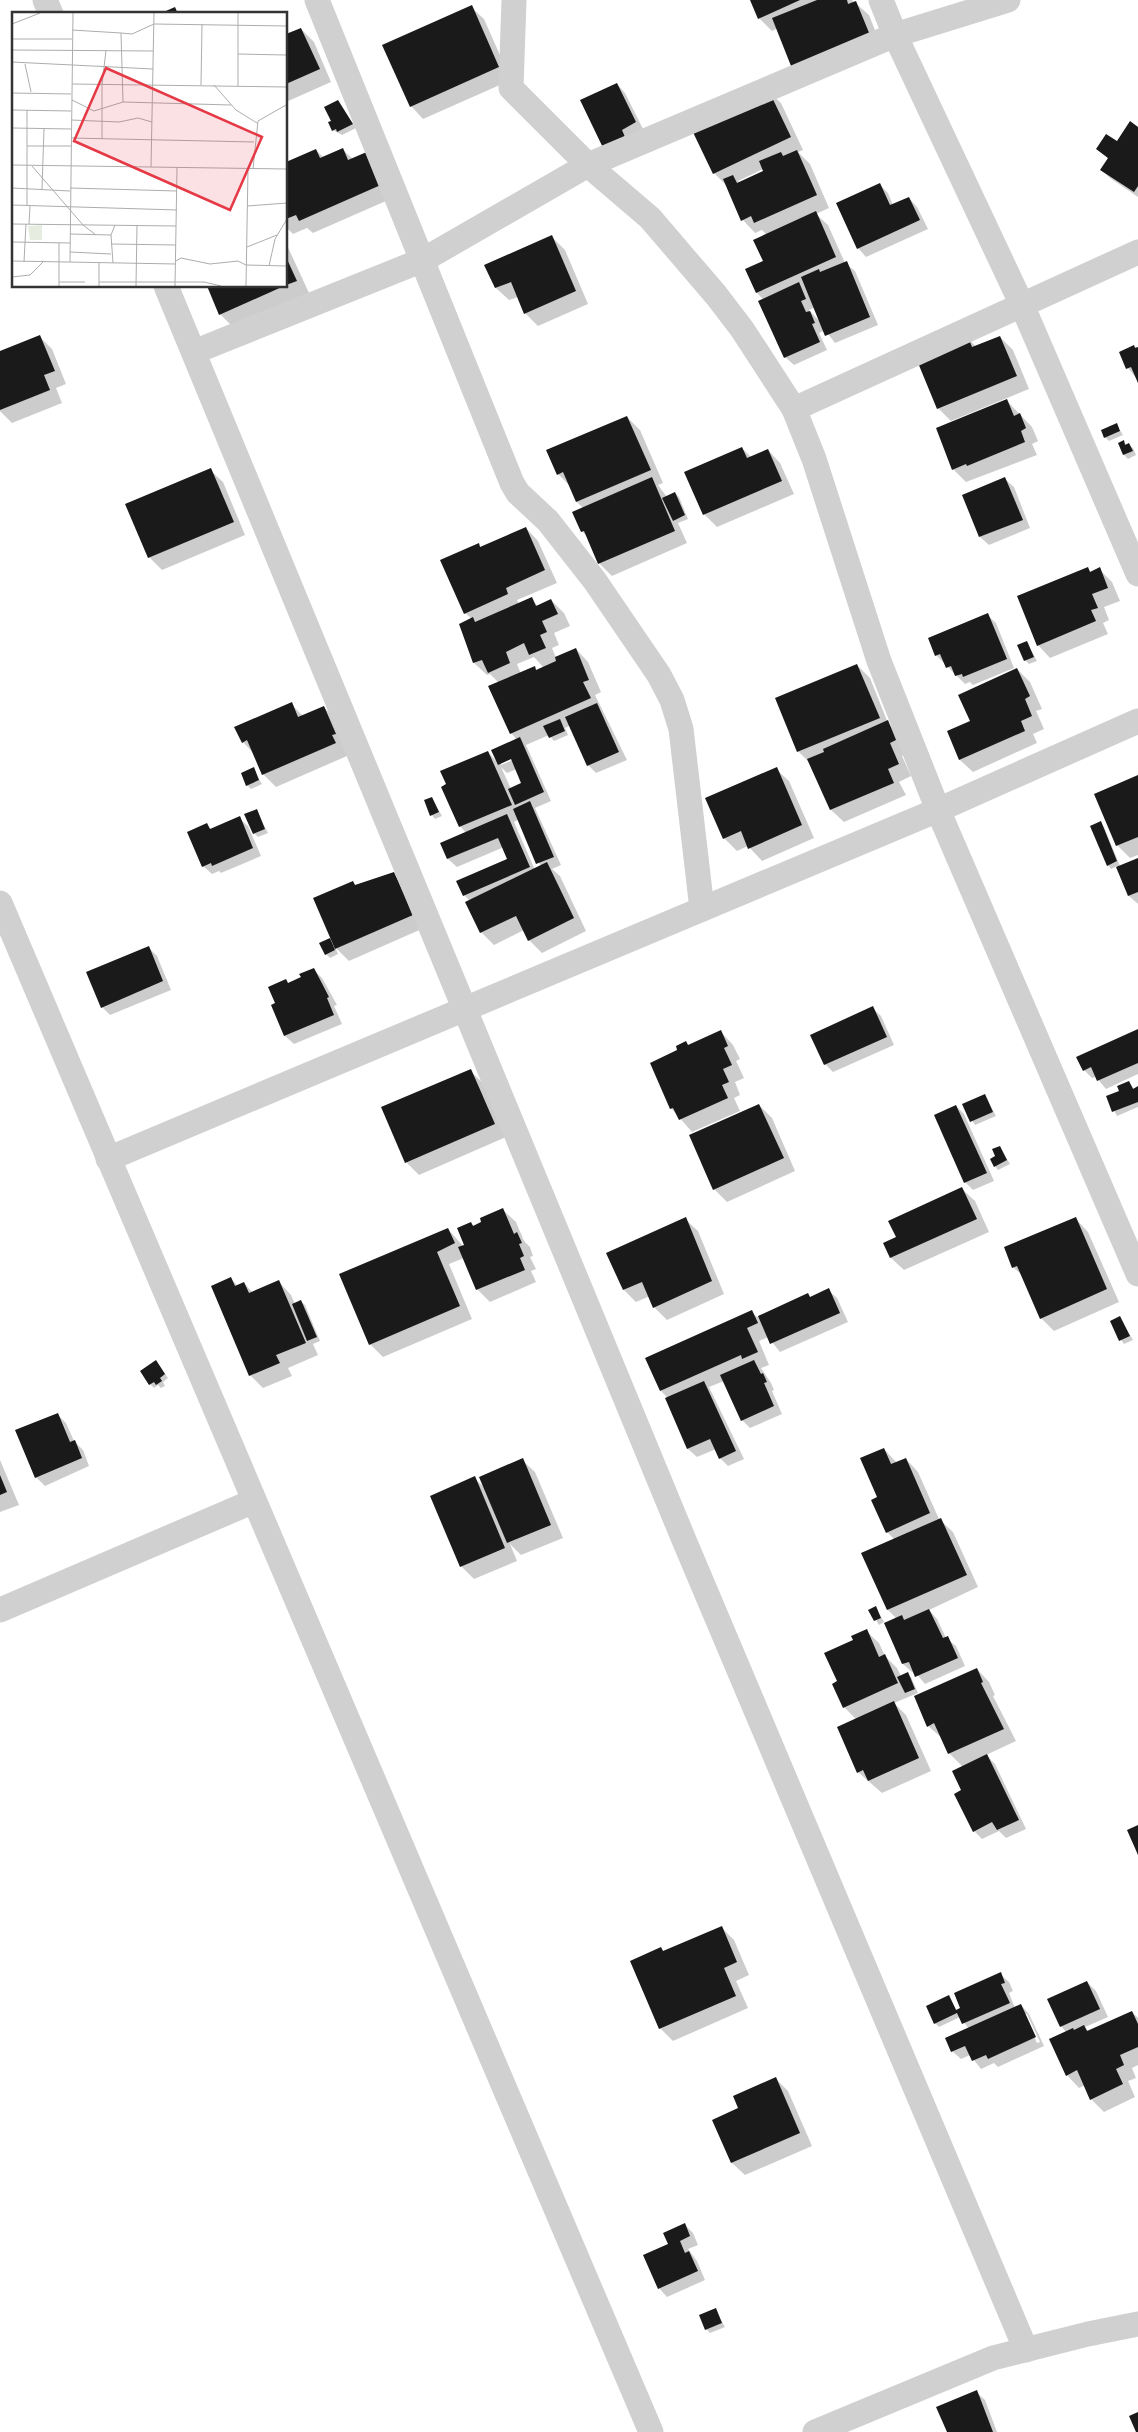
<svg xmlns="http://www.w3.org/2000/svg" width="1138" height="2432" viewBox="0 0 1138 2432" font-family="'PT Sans',sans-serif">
	<rect width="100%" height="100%" fill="#fff"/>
	<!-- shadow -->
	<g fill="#0003" fill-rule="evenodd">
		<path d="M751 0H852L869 15 884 53 778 28 772 31 759 18Z"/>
		<path d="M471 7 484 19 511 80 423 119 411 106Z"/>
		<path d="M301 29 314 42 331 82 286 102V36Z"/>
		<path d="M617 84 625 93 644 131 615 162Z"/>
		<path d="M768 91 781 103 803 150 798 152 810 164 829 208 816 214 828 225 845 263 855 271 878 325 835 343 825 330 819 333 827 350 794 365 785 357 764 300 757 293 746 270 765 261 767 235 762 230 755 233 743 220 727 186 714 173ZM763 169 764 172 740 183 738 181ZM815 307 822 324 809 310Z"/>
		<path d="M338 102 356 128 342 135 333 130 332 122Z"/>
		<path d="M1138 128V197L1110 178 1102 170 1109 159 1098 149 1117 143Z"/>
		<path d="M316 150 324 158 343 150 395 197 313 233 307 228 293 234 286 227V163Z"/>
		<path d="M880 185 888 193 893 205 909 198 917 207 928 229 866 257 858 248Z"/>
		<path d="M552 237 565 250 588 304 538 326 525 313 518 297 509 300 496 288 486 265Z"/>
		<path d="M286 243 309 293 233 327 220 314 208 286H286Z"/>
		<path d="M39 336 52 349 66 384 56 388 62 403 12 423 0 411V352Z"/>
		<path d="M1000 337 1013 350 1029 389 951 421 938 408 968 338 976 347Z"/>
		<path d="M1133 346 1138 348V380L1128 368 1120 352Z"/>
		<path d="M1007 401 1032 427 1038 441 1032 444 1037 455 966 482 953 469Z"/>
		<path d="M627 417 640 430 663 483 658 485 667 497 675 493 679 497 688 519 678 523 687 543 612 576 599 563 588 537 582 531 583 508 577 502 571 487 558 474Z"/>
		<path d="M1116 424 1123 435 1109 441 1105 437Z"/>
		<path d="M1123 442 1133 448 1136 455 1128 459 1124 455 1119 444Z"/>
		<path d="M742 448 751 457 768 450 780 463 794 494 717 527 704 514Z"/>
		<path d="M210 470 223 482 245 535 162 570 149 557Z"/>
		<path d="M1005 479 1014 487 1030 528 989 545 980 537 964 496Z"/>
		<path d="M526 528 538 541 557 583 517 600 519 604 531 599 538 606 551 600 564 613 570 626 554 633 559 645 552 648 556 658 576 649 588 662 601 692 595 695 627 760 596 773 588 765 571 725 565 728 568 735 554 741 549 735 526 745 551 801 535 808 561 865 552 869 560 876 586 931 542 953 529 940 524 930 494 945 481 932 470 901 464 895 509 860 504 847 457 867 448 859 442 843 466 833 460 826 488 752 498 763 517 740 511 733 499 683 490 674 487 675 474 663 460 624 472 619 465 613 479 545 481 548ZM534 657 544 668 537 671 534 668 521 674 517 664ZM517 756 518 758 501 765V762ZM501 767 507 773 517 769 523 784 511 789ZM519 819 541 867 535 870 514 822Z"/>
		<path d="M1088 569 1091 572 1099 569 1112 582 1120 601 1104 607 1109 620 1103 623 1108 634 1050 658 1038 645Z"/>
		<path d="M987 615 996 623 1014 668 973 685 970 682 965 684 937 656 929 638Z"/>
		<path d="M1027 643 1037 661 1029 664 1025 660Z"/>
		<path d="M857 665 870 678 888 723 900 735 908 753 902 756 911 776 899 782 906 795 844 822 831 810 810 763 798 751Z"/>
		<path d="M1017 669 1030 682 1042 709 1036 711 1044 729 1033 734 1037 743 973 772 960 760 948 732 972 722Z"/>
		<path d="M291 704 303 716 324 707 336 720 347 756 276 787 263 774 254 754 243 742Z"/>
		<path d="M253 769 262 784 251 789 247 785Z"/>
		<path d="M776 769 789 781 814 838 762 861 748 846 737 851 724 838 707 799Z"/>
		<path d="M1138 777V855L1130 858 1117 845Z"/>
		<path d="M432 798 442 816 435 819 432 815Z"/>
		<path d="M256 810 268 833 258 837 254 833Z"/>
		<path d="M239 818 248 826 261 856 221 873 219 871 212 874 203 866 207 825 212 830Z"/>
		<path d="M1100 823 1104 827 1120 866 1138 859V904L1129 896 1117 866 1111 869 1108 865Z"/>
		<path d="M393 874 406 886 424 928 349 961 335 947 338 954 330 958 326 954 329 940 335 945 353 883 356 886Z"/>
		<path d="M148 947 157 956 171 990 110 1015 102 1007Z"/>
		<path d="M313 969 322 978 337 1005 334 1006 342 1024 294 1044 285 1036 273 1006 277 1004 288 984 302 978Z"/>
		<path d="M872 1008 881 1016 894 1045 833 1072 825 1064Z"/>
		<path d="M1138 1030V1074L1106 1089 1096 1077 1092 1078 1084 1070Z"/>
		<path d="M721 1032 733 1045 740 1059 736 1061 744 1078 735 1082 740 1095 734 1098 740 1111 692 1132 671 1108 689 1046Z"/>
		<path d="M470 1071 483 1083 506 1137 419 1175 406 1162Z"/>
		<path d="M1129 1082 1134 1089 1138 1088V1107L1117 1116 1107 1097 1121 1092Z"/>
		<path d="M985 1095 996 1116 975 1125 963 1105Z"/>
		<path d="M759 1105 772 1118 795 1171 727 1202 714 1189Z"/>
		<path d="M956 1106 964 1114 994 1181 973 1190 965 1182Z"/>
		<path d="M1000 1147 1010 1164 998 1170 995 1166Z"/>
		<path d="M962 1189 975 1201 989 1232 904 1270 891 1258 885 1243 897 1238Z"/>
		<path d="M503 1210 516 1222 524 1241 530 1247 533 1256 530 1257 536 1269 531 1271 536 1282 490 1302 477 1289 464 1258 449 1264 472 1319 383 1357 370 1344 448 1229 463 1246 466 1245 471 1224 474 1226Z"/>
		<path d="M685 1219 698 1231 724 1294 667 1320 654 1307 650 1296 636 1302 624 1290Z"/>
		<path d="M1076 1219 1088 1232 1119 1302 1054 1331 1041 1318 1024 1277 1013 1267Z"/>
		<path d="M231 1279 238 1286 244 1283 253 1293 279 1282 291 1295 295 1304 301 1302 305 1305 320 1341 313 1344 318 1355 288 1368 292 1376 263 1388 250 1375Z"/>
		<path d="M828 1290 837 1298 848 1322 780 1352 768 1337 759 1341 769 1365 761 1368 771 1383 774 1390 772 1391 782 1414 750 1428 742 1420 724 1381 709 1387 744 1459 728 1466 720 1458 716 1449 697 1457 688 1449 666 1399 668 1398 661 1391 752 1312 757 1317 808 1295 811 1298Z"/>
		<path d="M1120 1318 1133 1340 1124 1344 1121 1340Z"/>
		<path d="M159 1365 168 1378 163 1382 165 1386 161 1388 158 1385 154 1388 150 1384Z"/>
		<path d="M57 1414 66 1423 74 1441 83 1450 89 1466 45 1486 36 1477Z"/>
		<path d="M884 1449 897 1463 906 1459 918 1472 939 1519 953 1532 978 1587 929 1610 937 1619 946 1638 956 1646 965 1666 925 1684 914 1671 912 1672 903 1664 885 1624 897 1619 888 1610 863 1554 895 1540 887 1532 879 1498Z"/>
		<path d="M0 1460 19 1505 0 1512Z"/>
		<path d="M522 1460 535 1472 563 1538 521 1555 510 1544 517 1561 474 1579 461 1566 474 1478 485 1488Z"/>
		<path d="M876 1608 884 1622 879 1625 870 1610Z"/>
		<path d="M866 1631 879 1643 885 1656 897 1668 901 1676 907 1674 911 1677 918 1693 894 1703 906 1715 931 1771 882 1793 858 1772 856 1719 844 1707 839 1682 854 1641Z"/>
		<path d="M977 1669 989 1682 995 1695 993 1696 1016 1741 986 1755 995 1764 1026 1829 1006 1838 999 1831 982 1839 974 1831 963 1791V1767L949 1753 942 1738 928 1726Z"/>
		<path d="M721 1927 734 1940 749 1975 736 1981 748 2008 673 2041 660 2028 661 1949 664 1952Z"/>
		<path d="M1000 1974 1009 1982 1013 1991 1009 1993 1015 2008 1021 2005 1029 2014 1044 2046 998 2067 994 2063 981 2069 970 2055 961 2059 952 2051 969 2029 960 2017 939 2027 935 2023 949 1997 957 2011ZM1024 2014H1027L1040 2042 1037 2043Z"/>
		<path d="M1087 1982 1096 1991 1108 2017 1085 2027 1089 2032 1132 2012 1138 2018V2065L1132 2068 1136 2078 1128 2081 1135 2097 1104 2112 1091 2099 1085 2085 1079 2088 1067 2075 1066 2032 1061 2026Z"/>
		<path d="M776 2079 788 2091 812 2146 745 2175 732 2163Z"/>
		<path d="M685 2225 693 2233 698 2245 688 2249 697 2261 705 2280 667 2297 659 2288 669 2245Z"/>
		<path d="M715 2309 725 2327 710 2333 706 2329Z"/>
		<path d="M976 2392 985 2400 997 2432H948Z"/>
	</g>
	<!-- building -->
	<g fill="#1a1a1a">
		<path d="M750 0H800L758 19Z"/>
		<path d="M817 0H847L848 4 856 1 872 40 793 71 772 18Z"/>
		<path d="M472 5 499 67 410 107 382 45Z"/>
		<path d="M175 7 178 14H159Z"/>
		<path d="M301 28 320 69 286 84V34Z"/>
		<path d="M617 83 636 122 622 130 628 144 606 154 580 100Z"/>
		<path d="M768 89 791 137 713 174 690 126Z"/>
		<path d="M338 100 353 124 337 132 336 129 332 131 328 122 331 121 324 107Z"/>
		<path d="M1130 121 1138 127V186L1134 192 1100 170 1108 158 1096 149 1106 134 1117 141Z"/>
		<path d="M343 148 348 160 369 151 383 184 299 221 296 215 286 219V162L316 149 320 158Z"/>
		<path d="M797 150 817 195 754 223 751 216 741 221 723 179 733 175 737 183 763 171 759 161 781 152 783 156Z"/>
		<path d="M880 183 890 205 909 197 920 220 857 249 836 203Z"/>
		<path d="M816 211 836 257 756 293 745 269 763 261 753 240Z"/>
		<path d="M552 235 576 291 524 314 511 282 495 288 484 265Z"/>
		<path d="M286 257 297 281 286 285Z"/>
		<path d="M847 261 870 317 825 336 801 277 819 269 820 272Z"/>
		<path d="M799 282 806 299 801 301 806 312 810 311 815 323 812 324 820 342 784 358 758 301Z"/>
		<path d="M207 286H284L219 315Z"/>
		<path d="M40 335 55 371 44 375 50 390 0 410V351Z"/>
		<path d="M1000 336 1017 376 937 409 916 358 968 337 972 347Z"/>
		<path d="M1134 345 1135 348 1138 347V383L1131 367 1126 369 1119 352Z"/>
		<path d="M1007 399 1014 416 1020 413 1026 428 1021 431 1025 442 967 466 966 464 952 470 936 428Z"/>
		<path d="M627 416 651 470 576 502 563 472 557 475 546 450Z"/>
		<path d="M1117 423 1120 431 1104 438 1101 430Z"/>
		<path d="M1124 440 1125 445 1129 443 1133 451 1123 455 1118 443Z"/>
		<path d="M742 447 747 458 768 449 782 481 703 515 684 472Z"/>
		<path d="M211 468 234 522 148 558 125 504Z"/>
		<path d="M652 477 675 531 598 564 584 531 581 532 572 512Z"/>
		<path d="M1005 477 1023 520 979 537 962 495Z"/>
		<path d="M675 492 685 515 673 521 662 498Z"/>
		<path d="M526 527 545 570 506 588 508 594 464 614 440 560 479 543 480 547Z"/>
		<path d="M1088 567 1090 572 1100 567 1108 588 1092 594 1098 608 1091 610 1096 621 1037 646 1017 596Z"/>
		<path d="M532 597 536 606 551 599 558 614 542 621 547 632 540 635 546 648 529 655 524 643 506 652 510 663 488 673 482 660 473 663 459 624 473 617 475 622Z"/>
		<path d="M988 613 1007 659 963 677 962 674 955 676 951 666 946 668 940 654 935 656 928 638Z"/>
		<path d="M1027 641 1034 657 1024 661 1017 645Z"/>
		<path d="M576 648 589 680 583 682 591 698 510 734 488 686 535 666 536 670 556 661 555 657Z"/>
		<path d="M857 664 880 718 797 752 775 698Z"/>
		<path d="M1017 668 1030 696 1025 699 1032 716 1021 721 1025 731 959 760 947 731 970 721 958 695Z"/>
		<path d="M292 702 298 717 324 706 336 734 332 735 336 743 262 775 247 740 242 743 234 727Z"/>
		<path d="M597 703 619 752 587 766 565 717Z"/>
		<path d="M560 719 565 731 549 738 543 726Z"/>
		<path d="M888 720 896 740 890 743 899 764 888 769 894 783 830 810 807 759 824 752 823 749Z"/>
		<path d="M520 737 544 792 515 805 508 789 521 783 511 759 498 765 491 750Z"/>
		<path d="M488 751 512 805 459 827 441 787 446 784 440 771Z"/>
		<path d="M254 767 259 780 246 786 241 773Z"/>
		<path d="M777 767 802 825 748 849 741 831 723 839 705 798Z"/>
		<path d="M1138 775V837L1116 846 1094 794Z"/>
		<path d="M432 797 439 812 430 816 424 800Z"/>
		<path d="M530 801 554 857 536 864 513 809Z"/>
		<path d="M257 809 265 829 253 834 244 814Z"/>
		<path d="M507 814 530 867 463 896 456 881 507 859 498 838 447 859 440 843Z"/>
		<path d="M240 816 253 848 212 866 211 863 202 867 187 832 207 823 210 829Z"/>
		<path d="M1101 821 1117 861 1107 866 1090 826Z"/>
		<path d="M1138 858V892L1128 896 1116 867Z"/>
		<path d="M547 862 574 918 528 941 516 916 480 933 465 902Z"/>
		<path d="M394 872 413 915 335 949 313 898 353 881 355 885Z"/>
		<path d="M330 938 335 950 325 955 319 943Z"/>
		<path d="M149 946 163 981 101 1008 86 972Z"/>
		<path d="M314 968 329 997 327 998 334 1015 284 1036 271 1005 275 1003 268 987 286 979 288 983 301 977 299 974Z"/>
		<path d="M873 1006 887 1037 824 1065 810 1035Z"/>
		<path d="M1138 1029V1063L1097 1081 1091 1067 1083 1071 1076 1057Z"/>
		<path d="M721 1030 728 1046 724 1048 732 1065 723 1069 729 1082 722 1085 728 1098 679 1120 673 1108 670 1109 650 1063 677 1050 676 1046 686 1041 688 1045Z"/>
		<path d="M471 1069 495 1124 405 1163 381 1107Z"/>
		<path d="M1129 1081 1133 1089 1138 1086V1102L1112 1112 1106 1096 1119 1091 1117 1086Z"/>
		<path d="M985 1094 993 1112 970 1122 962 1104Z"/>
		<path d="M759 1104 784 1158 713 1190 689 1135Z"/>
		<path d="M956 1105 987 1173 964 1183 934 1115Z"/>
		<path d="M1000 1146 1007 1160 994 1167 990 1159 995 1156 992 1149Z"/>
		<path d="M962 1187 977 1219 890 1258 883 1243 896 1237 888 1221Z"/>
		<path d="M503 1208 514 1234 517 1232 522 1243 519 1244 524 1256 520 1258 525 1270 476 1290 458 1247 464 1245 457 1228 471 1222 473 1226 481 1222 480 1218Z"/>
		<path d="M686 1217 712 1281 653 1308 642 1282 623 1290 606 1253Z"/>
		<path d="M1076 1217 1107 1289 1040 1319 1017 1266 1012 1268 1004 1247Z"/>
		<path d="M448 1228 455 1243 437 1252 460 1306 369 1345 339 1274Z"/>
		<path d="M231 1277 235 1286 244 1282 249 1293 279 1280 306 1343 276 1355 280 1363 249 1376 211 1286Z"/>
		<path d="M829 1288 840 1313 770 1344 758 1316 808 1293 810 1297Z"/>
		<path d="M301 1300 317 1337 307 1341 292 1304Z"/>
		<path d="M752 1310 758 1323 747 1328 758 1352 742 1359 741 1355 660 1391 645 1358Z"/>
		<path d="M1120 1316 1130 1336 1119 1341 1110 1321Z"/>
		<path d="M156 1360 165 1374 160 1378 162 1381 156 1385 154 1382 149 1385 140 1371Z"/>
		<path d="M754 1360 761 1374 763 1373 767 1382 764 1383 774 1406 741 1421 720 1375Z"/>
		<path d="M704 1381 736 1451 719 1459 710 1439 687 1449 665 1398Z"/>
		<path d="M58 1413 70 1442 75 1440 82 1458 35 1478 15 1430Z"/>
		<path d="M884 1448 891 1464 906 1458 930 1513 886 1533 871 1500 877 1497 860 1458Z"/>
		<path d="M523 1458 551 1525 507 1543 479 1477Z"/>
		<path d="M0 1475 7 1492 0 1495Z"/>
		<path d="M475 1476 505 1548 460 1567 430 1496Z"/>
		<path d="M941 1518 967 1575 887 1610 861 1553Z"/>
		<path d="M876 1606 881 1618 874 1621 868 1610Z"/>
		<path d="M929 1609 943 1638 948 1636 958 1658 915 1677 909 1662 902 1664 884 1623 902 1615 904 1620Z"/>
		<path d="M867 1629 879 1657 885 1654 898 1683 843 1708 832 1684 837 1681 824 1653 853 1640 851 1636Z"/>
		<path d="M977 1668 983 1682 981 1683 1004 1729 948 1754 934 1723 927 1727 914 1696Z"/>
		<path d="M908 1672 915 1689 905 1693 897 1677Z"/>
		<path d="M894 1701 919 1758 868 1781 863 1770 857 1773 837 1727Z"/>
		<path d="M987 1754 1019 1820 997 1830 992 1822 973 1832 954 1794 961 1790 952 1771Z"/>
		<path d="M1138 1825V1855L1127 1830Z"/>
		<path d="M722 1926 737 1962 724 1968 736 1996 659 2029 630 1961 661 1947 663 1951Z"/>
		<path d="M1001 1972 1005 1983 1001 1984 1010 2003 962 2024 957 2013 934 2024 926 2006 949 1995 956 2010 960 2008 954 1993Z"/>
		<path d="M1087 1981 1100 2009 1060 2027 1047 1999Z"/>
		<path d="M1021 2004 1036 2037 988 2059 986 2055 972 2061 965 2046 951 2052 945 2038Z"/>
		<path d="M1132 2011 1138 2024V2047L1120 2055 1124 2065 1116 2069 1123 2084 1090 2100 1077 2070 1066 2076 1049 2039 1073 2028 1074 2030 1084 2025 1087 2031Z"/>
		<path d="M776 2077 800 2133 731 2163 712 2120 738 2108 733 2096Z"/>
		<path d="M685 2223 690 2236 680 2241 685 2253 689 2251 698 2271 658 2289 643 2255 668 2244 663 2233Z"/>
		<path d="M716 2308 722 2323 705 2330 699 2315Z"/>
		<path d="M977 2390 993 2432H947L936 2407Z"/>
		<path d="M1138 2412V2432H1136L1129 2416Z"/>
	</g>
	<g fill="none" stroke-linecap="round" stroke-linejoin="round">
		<!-- minor -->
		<g stroke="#d0d0d0" stroke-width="25">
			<path d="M45 0 51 14"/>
			<path d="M317 0 512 483 518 493 548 521 595 581 659 675 672 700 681 729 702 909"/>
			<path d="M514 0 511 88 588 165 650 218 716 295 742 329 794 409 814 459 879 661 938 810 1138 1274"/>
			<path d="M881 0 895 35 1022 305 1138 574"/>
			<path d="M166 286 684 1540 1026 2350"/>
			<path d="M194 352 423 260 588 165 895 35 1008 0"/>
			<path d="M794 409 1138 252"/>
			<path d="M0 903 651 2432"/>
			<path d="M108 1159 938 810 1138 721"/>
			<path d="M0 1610 254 1501"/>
			<path d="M815 2432 993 2358 1088 2334 1138 2324"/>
		</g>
	</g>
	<!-- overview -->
	<g transform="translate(12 12)">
		<rect width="275" height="275" fill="#fff"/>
		<path d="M30 213V228H18L16 214Z" fill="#e6ecdf"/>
		<path fill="none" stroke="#adadad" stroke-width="1" d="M0 12 28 1M60 18 109 21 111 90M275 18V160M109 21 120 22 142 12 275 14M0 27H60M0 38 141 39M226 42 274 43M0 50 141 57M13 52 19 80M60 72 275 75M189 73 190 12M202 73 224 98 245 111M226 74V1M0 81 59 82M60 88 82 99 111 90 219 93M0 98 59 99M59 108 107 110 126 106 140 110M0 116 59 117M59 126 242 130M90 127V73L94 38M15 134H59M0 153 275 157M20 154 71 213 84 223M139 155 142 1M241 157 246 109 274 93M0 176 58 179M58 176 165 179M30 177 32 116M0 193 165 198M15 193V98M235 194 275 191M0 212 164 214M17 212 18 194M58 222 99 223M0 230 58 231M99 232 164 233M235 235 265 223M58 240 99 242M0 249 164 252M164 249 169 246 198 252 226 249 234 253 275 254M12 250 14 212M58 250 61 1M101 251 99 223 103 213M257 254 263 227 275 207M0 265 18 263 31 250M47 270H73M87 270H192L209 274M47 274V231M87 274V251M124 274 125 213M163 274 165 156M234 274 236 157"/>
		<path fill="#e63946" fill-opacity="0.15" stroke="#e63946" stroke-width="2.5" d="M94 56 250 125 218 198 62 129Z"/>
		<rect width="275" height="275" fill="none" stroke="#333" stroke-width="2.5"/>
	</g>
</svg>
